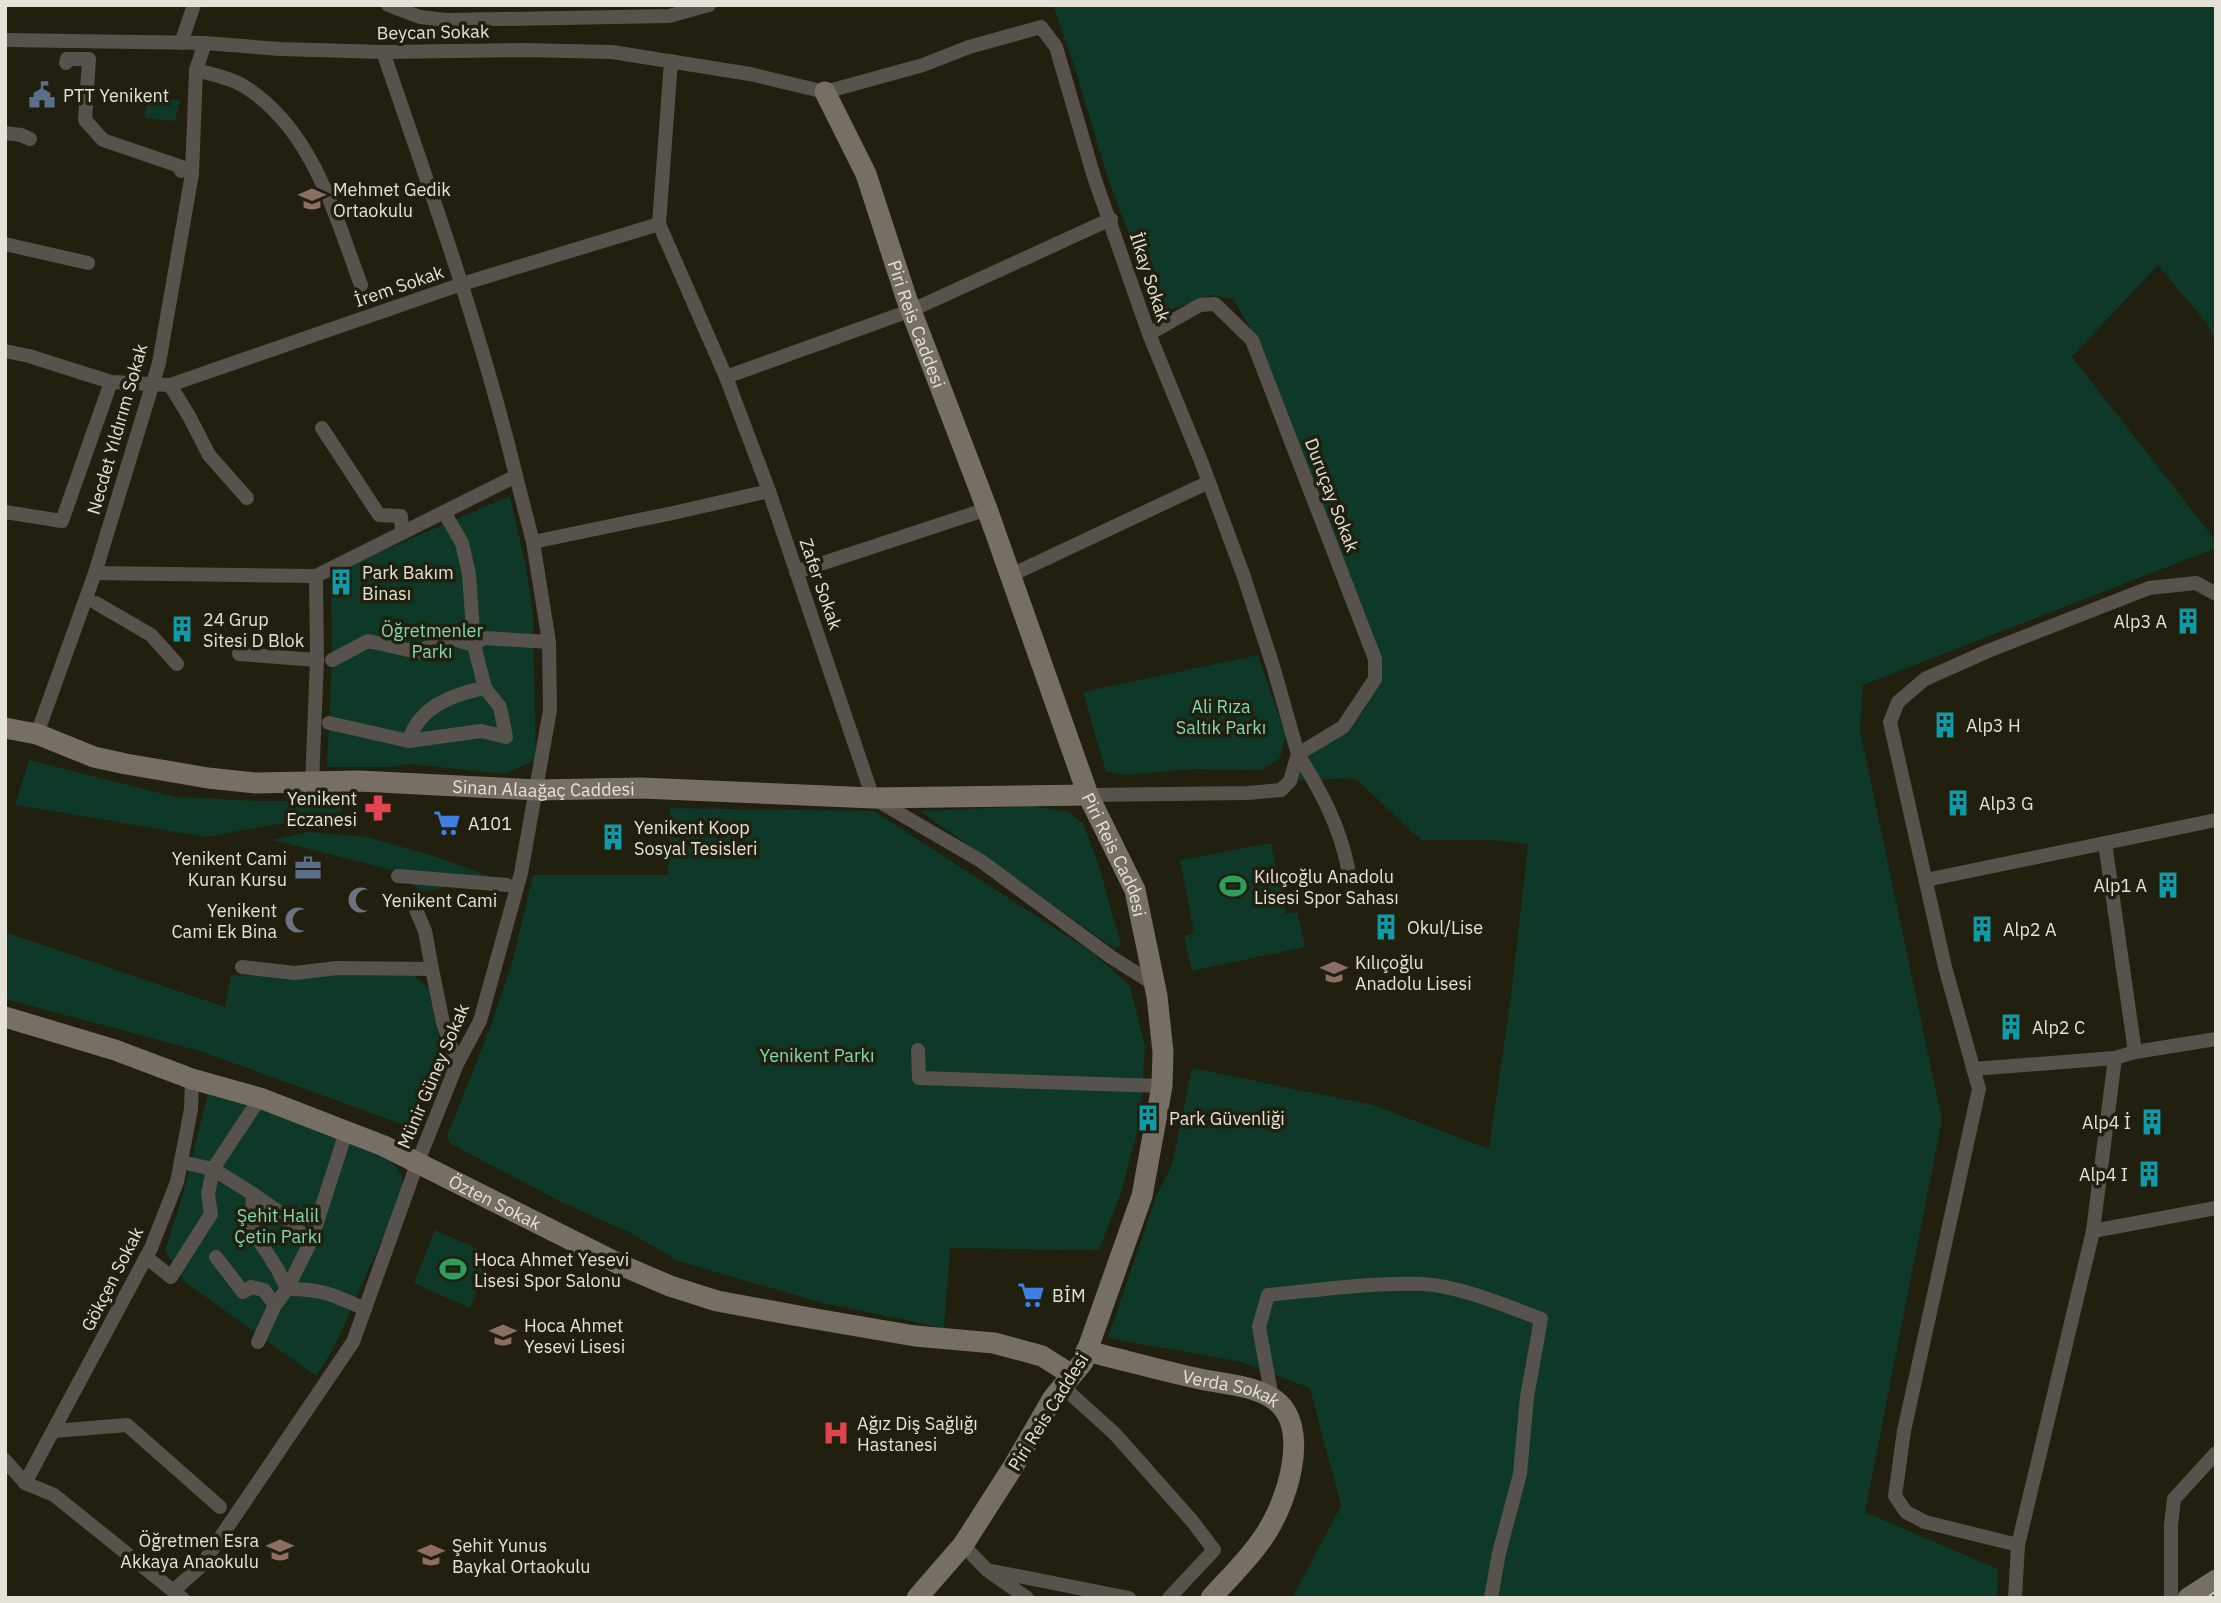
<svg xmlns="http://www.w3.org/2000/svg" width="2221" height="1603" viewBox="0 0 2221 1603" font-family="'IBM Plex Sans',sans-serif">
	<rect width="100%" height="100%" fill="#211f0e"/>
	<!-- green -->
	<g fill="#0e3827">
		<path d="M1053 5H2216V344L2208 325 2158 265 2072 357 2216 541V548L1863 685 1860 730 1942 1120 1865 1512 1998 1569 1997 1598H1292L1341 1506 1310 1388 1241 1362 1108 1338 1156 1196 1172 1165 1192 1068 1373 1105 1489 1149 1511 996 1528 844 1492 840H1421L1355 778 1290 781 1298 754 1343 727 1364 698 1375 659 1264 352 1233 299 1210 295 1160 314 1108 179 1073 62Z"/>
		<path d="M149 97 180 100 175 121 144 118Z"/>
		<path d="M510 496 526 567 533 614 536 760 504 774 409 764 392 767H327L332 660 331 573Z"/>
		<path d="M1258 655 1286 736 1280 758 1261 770 1192 769 1126 775 1106 772 1083 692Z"/>
		<path d="M29 760 175 797 263 801H345L341 813 206 837 15 805Z"/>
		<path d="M1033 806 1068 812 1083 823 1099 866 1121 945 1115 949 920 811Z"/>
		<path d="M670 808 874 811 1093 953 1130 986 1145 1046 1140 1121 1122 1190 1099 1250 950 1248 944 1328 823 1303 678 1261 629 1232 563 1203 451 1144 447 1136 490 1028 512 963 533 875H668Z"/>
		<path d="M308 832 367 837 437 857 492 877 423 892 392 870 273 840Z"/>
		<path d="M1271 843 1286 914 1297 912 1305 947 1192 971 1184 936 1194 933 1180 860Z"/>
		<path d="M5 932 225 1007 231 975 307 977 337 970 411 974 428 987 446 1071 407 1126 200 1051 5 999Z"/>
		<path d="M209 1090 387 1155 402 1175V1194L335 1346 316 1376 185 1282 165 1251 183 1193Z"/>
		<path d="M435 1230 492 1255 470 1308 414 1283Z"/>
	</g>
	<g fill="none" stroke-linecap="round" stroke-linejoin="round">
		<!-- street -->
		<g stroke="#57524b" stroke-width="14">
			<path d="M388 5 420 17 447 20 669 16 709 5"/>
			<path d="M5 40 205 43 280 49 383 52 522 50 612 52 750 74 825 92 923 65 969 47 1041 27 1056 47 1094 177 1149 334 1203 466 1244 577 1273 666 1298 754 1290 781 1281 790 1248 793 1088 795"/>
			<path d="M181 43 194 5"/>
			<path d="M671 61 659 224 726 377 769 491 873 798 981 861 1111 957 1154 984"/>
			<path d="M66 63 67 59H89L85 120 103 140 182 167 181 171"/>
			<path d="M196 70C210 74 228 77 242 85 312 127 334 213 361 285"/>
			<path d="M5 133 21 135 30 139"/>
			<path d="M5 244 88 263"/>
			<path d="M1149 334 1200 305 1215 304 1252 340 1375 659V679L1343 727 1298 754C1321 792 1339 824 1348 868"/>
			<path d="M5 351 29 356 111 382 170 385 462 284 659 224"/>
			<path d="M726 377 912 310 1111 219"/>
			<path d="M170 385 189 416 209 455 247 498"/>
			<path d="M322 428 379 515 401 516 402 533"/>
			<path d="M5 512 62 521 111 382"/>
			<path d="M533 542 673 513 769 491"/>
			<path d="M796 572 987 509"/>
			<path d="M95 573 316 576"/>
			<path d="M1009 576 1209 482"/>
			<path d="M96 603 151 635 177 664"/>
			<path d="M239 654 317 660"/>
			<path d="M332 660 368 641 417 652 449 638 474 645 483 638 549 642"/>
			<path d="M329 723 409 741 481 731 506 737 500 707 485 688 474 645 469 574 462 543 444 512"/>
			<path d="M37 734 95 573 159 363 192 174 196 70 205 43"/>
			<path d="M409 741C418 707 453 694 485 688"/>
			<path d="M312 784 317 660 316 576 516 476C481 331 431 192 383 52"/>
			<path d="M2105 843 2135 1052"/>
			<path d="M398 876 507 885"/>
			<path d="M1926 880 2216 820"/>
			<path d="M416 910 425 931 432 969"/>
			<path d="M242 967 295 973 337 968 432 969 443 1023 457 1064"/>
			<path d="M918 1050 919 1078 1162 1086"/>
			<path d="M1973 1069 2115 1058 2135 1052 2216 1039"/>
			<path d="M181 1162 213 1169 253 1194 252 1229 278 1270 287 1289C323 1289 334 1295 365 1309"/>
			<path d="M253 1194 282 1214 292 1226 311 1241 287 1289 275 1305"/>
			<path d="M2093 1231 2216 1208"/>
			<path d="M311 1241 346 1132"/>
			<path d="M146 1257 171 1277 211 1214 208 1194 213 1169 260 1098"/>
			<path d="M216 1257 243 1292 251 1287 264 1290 275 1305 258 1342"/>
			<path d="M1063 1387 1115 1434 1193 1522 1214 1550 1169 1598"/>
			<path d="M1272 1398 1259 1327 1268 1295C1319 1290 1372 1282 1423 1284 1460 1286 1507 1306 1541 1319L1527 1397 1520 1474 1499 1553 1491 1598"/>
			<path d="M54 1431 127 1425 220 1507"/>
			<path d="M5 1460 25 1483 54 1495 182 1598"/>
			<path d="M25 1483 151 1248 177 1182 191 1109 192 1079"/>
			<path d="M963 1545 987 1570 1129 1598"/>
			<path d="M2018 1545 2093 1231 2115 1058"/>
			<path d="M991 1573 1027 1598"/>
			<path d="M173 1591 201 1566 353 1342 417 1164 457 1064 480 1021 521 873 550 710 549 642 533 542 516 476"/>
			<path d="M2015 1598 2018 1545 1925 1522 1906 1512 1895 1496 1904 1431 1979 1089 1945 967 1890 722 1898 702 1925 679 1988 651 2149 588 2196 583 2216 594"/>
			<path d="M2171 1598V1525L2174 1499 2216 1453"/>
		</g>
		<!-- secondary -->
		<g stroke="#776f64" stroke-width="21">
			<path id="s1" d="M825 92 866 174 907 300 987 509 1088 795 1135 890 1157 996 1163 1052 1162 1086 1142 1196 1083 1362 1053 1398 1013 1467 963 1545 917 1598"/>
			<path id="s2" d="M5 728 37 734 94 757 126 764 208 778 256 783 359 781 537 790 641 788 873 798 1088 795"/>
			<path id="s3" d="M5 1017 115 1050 192 1079 260 1098 384 1146 621 1265 670 1286 717 1301 810 1318 915 1336 994 1343 1042 1356 1072 1375"/>
			<path id="s4" d="M1086 1351C1124 1360 1162 1371 1200 1379 1224 1384 1251 1385 1272 1398 1315 1425 1285 1510 1260 1542 1246 1562 1227 1580 1211 1598"/>
			<path d="M2188 1598 2216 1580"/>
		</g>
		<!-- tram -->
		<path stroke="#cccabe" stroke-width="2" d="M2207 1598 2216 1591"/>
	</g>
	<!-- icons -->
	<defs>
		<g id="civic-bare" transform="scale(2.1)"><path d="M-.6-6.5H3V-4.5H.6V-3L4-1V1h2V6H-6V1h2V-1L-.6-3ZM-1.2 2.5V6h2.4V2.5Z" fill="#5c6f8a" stroke="#211f0e" stroke-width="2.5" paint-order="stroke"/></g>
		<g id="school-bare" transform="scale(2.1)"><path d="M0-5L7-2L0 1L-7-2ZM-4 1L0 2.5L4 1V4Q0 6-4 4Z" fill="#8d6e63" stroke="#211f0e" stroke-width="2.5" paint-order="stroke"/></g>
		<g id="building-bare" transform="scale(2.1)"><path d="M-4-6H4V6H1V3H-1V6H-4ZM-2.5-4.3h1.7v1.8h-1.7ZM.8-4.3h1.7v1.8H.8ZM-2.5-1h1.7V.8h-1.7ZM.8-1h1.7V.8H.8Z" fill="#0f9aa8" stroke="#211f0e" stroke-width="2.5" paint-order="stroke"/></g>
		<g id="pharmacy-bare" transform="scale(2.1)"><path d="M-2-6h4v4h4v4h-4v4h-4v-4h-4v-4h4Z" fill="#e0444e" stroke="#211f0e" stroke-width="2.5" paint-order="stroke"/></g>
		<g id="supermarket-bare" transform="scale(2.1)"><path d="M-6-5.5h2.5l.6 2H6L4.5 2H-2.5L-4.4-4H-6ZM-1.5 3.2a1.3 1.3 0 1 0 .1 0ZM3 3.2a1.3 1.3 0 1 0 .1 0Z" fill="#3f7fe0" stroke="#211f0e" stroke-width="2.5" paint-order="stroke"/></g>
		<g id="office-bare" transform="scale(2.1)"><path d="M-6-3h4V-5.5h4V-3h4V5H-6ZM-1-4.5V-3h2v-1.5ZM-6 0V1H6V0Z" fill="#5c6f8a" stroke="#211f0e" stroke-width="2.5" paint-order="stroke"/></g>
		<g id="stadium-bare" transform="scale(2.1)"><path d="M0-5a6.5 5 0 1 0 0 10a6.5 5 0 1 0 0-10ZM-3.5-1.8h7v3.6h-7Z" fill="#2e9e5b" stroke="#211f0e" stroke-width="2.5" paint-order="stroke"/></g>
		<g id="mosque-bare" transform="scale(2.1)"><path d="M3.5-4.9A6 6 0 1 0 3.5 4.9A5 5 0 1 1 3.5-4.9Z" fill="#6b7280" stroke="#211f0e" stroke-width="2.5" paint-order="stroke"/></g>
		<g id="hospital-bare" transform="scale(2.1)"><path d="M-5-5h3v3.5h4V-5h3V5h-3V1.5h-4V5h-3Z" fill="#e0444e" stroke="#211f0e" stroke-width="2.5" paint-order="stroke"/></g>
	</defs>
	<g fill-rule="evenodd">
		<use href="#civic-bare" x="42" y="95"/>
		<use href="#school-bare" x="312" y="199"/>
		<use href="#building-bare" x="341" y="582"/>
		<use href="#building-bare" x="2188" y="621"/>
		<use href="#building-bare" x="182" y="629"/>
		<use href="#building-bare" x="1945" y="725"/>
		<use href="#building-bare" x="1958" y="803"/>
		<use href="#pharmacy-bare" x="378" y="808"/>
		<use href="#supermarket-bare" x="447" y="823"/>
		<use href="#building-bare" x="613" y="837"/>
		<use href="#office-bare" x="308" y="868"/>
		<use href="#building-bare" x="2168" y="885"/>
		<use href="#stadium-bare" x="1233" y="886"/>
		<use href="#mosque-bare" x="361" y="900"/>
		<use href="#mosque-bare" x="298" y="920"/>
		<use href="#building-bare" x="1386" y="927"/>
		<use href="#building-bare" x="1982" y="929"/>
		<use href="#school-bare" x="1334" y="972"/>
		<use href="#building-bare" x="2011" y="1027"/>
		<use href="#building-bare" x="1148" y="1118"/>
		<use href="#building-bare" x="2152" y="1122"/>
		<use href="#building-bare" x="2149" y="1174"/>
		<use href="#stadium-bare" x="453" y="1269"/>
		<use href="#supermarket-bare" x="1031" y="1295"/>
		<use href="#school-bare" x="503" y="1335"/>
		<use href="#hospital-bare" x="836" y="1433"/>
		<use href="#school-bare" x="280" y="1550"/>
		<use href="#school-bare" x="431" y="1555"/>
	</g>
	<g text-anchor="middle" dominant-baseline="central" stroke-width="7" stroke-linejoin="round" paint-order="stroke">
		<!-- street labels -->
		<g font-size="18" fill="#e5e3d8" stroke="#211f0e">
			<text transform="translate(433 32) rotate(-1)">Beycan Sokak</text>
			<text transform="translate(1150 277) rotate(72)">İlkay Sokak</text>
			<text transform="translate(399 286) rotate(-19)">İrem Sokak</text>
			<text stroke="none"><textPath href="#s1" startOffset="250">Piri Reis Caddesi</textPath></text>
			<text transform="translate(117 429) rotate(-74)">Necdet Yıldırım Sokak</text>
			<text transform="translate(1332 495) rotate(69)">Duruçay Sokak</text>
			<text transform="translate(821 584) rotate(71)">Zafer Sokak</text>
			<text stroke="none"><textPath href="#s2" startOffset="546">Sinan Alaağaç Caddesi</textPath></text>
			<text stroke="none"><textPath href="#s1" startOffset="817">Piri Reis Caddesi</textPath></text>
			<text transform="translate(433 1076) rotate(-67)">Münir Güney Sokak</text>
			<text stroke="none"><textPath href="#s3" startOffset="525">Özten Sokak</textPath></text>
			<text transform="translate(112 1279) rotate(-63)">Gökçen Sokak</text>
			<text stroke="none"><textPath href="#s4" startOffset="150">Verda Sokak</textPath></text>
			<text transform="translate(1048 1412) rotate(-58)">Piri Reis Caddesi</text>
		</g>
		<!-- poi labels -->
		<g font-size="18" fill="#e5e3d8" stroke="#211f0e" text-anchor="start">
			<text x="63" y="95">PTT Yenikent</text>
			<text x="333" y="189">Mehmet Gedik<tspan x="333" dy="21">Ortaokulu</tspan></text>
			<text x="362" y="572">Park Bakım<tspan x="362" dy="21">Binası</tspan></text>
			<text x="203" y="619">24 Grup<tspan x="203" dy="21">Sitesi D Blok</tspan></text>
			<text x="2167" y="621" text-anchor="end">Alp3 A</text>
			<text x="1966" y="725">Alp3 H</text>
			<text x="357" y="798" text-anchor="end">Yenikent<tspan x="357" dy="21">Eczanesi</tspan></text>
			<text x="1979" y="803">Alp3 G</text>
			<text x="468" y="823">A101</text>
			<text x="634" y="827">Yenikent Koop<tspan x="634" dy="21">Sosyal Tesisleri</tspan></text>
			<text x="287" y="858" text-anchor="end">Yenikent Cami<tspan x="287" dy="21">Kuran Kursu</tspan></text>
			<text x="1254" y="876">Kılıçoğlu Anadolu<tspan x="1254" dy="21">Lisesi Spor Sahası</tspan></text>
			<text x="2147" y="885" text-anchor="end">Alp1 A</text>
			<text x="382" y="900">Yenikent Cami</text>
			<text x="277" y="910" text-anchor="end">Yenikent<tspan x="277" dy="21">Cami Ek Bina</tspan></text>
			<text x="1407" y="927">Okul/Lise</text>
			<text x="2003" y="929">Alp2 A</text>
			<text x="1355" y="962">Kılıçoğlu<tspan x="1355" dy="21">Anadolu Lisesi</tspan></text>
			<text x="2032" y="1027">Alp2 C</text>
			<text x="1169" y="1118">Park Güvenliği</text>
			<text x="2131" y="1122" text-anchor="end">Alp4 İ</text>
			<text x="2128" y="1174" text-anchor="end">Alp4 I</text>
			<text x="474" y="1259">Hoca Ahmet Yesevi<tspan x="474" dy="21">Lisesi Spor Salonu</tspan></text>
			<text x="1052" y="1295">BİM</text>
			<text x="524" y="1325">Hoca Ahmet<tspan x="524" dy="21">Yesevi Lisesi</tspan></text>
			<text x="857" y="1423">Ağız Diş Sağlığı<tspan x="857" dy="21">Hastanesi</tspan></text>
			<text x="259" y="1540" text-anchor="end">Öğretmen Esra<tspan x="259" dy="21">Akkaya Anaokulu</tspan></text>
			<text x="452" y="1545">Şehit Yunus<tspan x="452" dy="21">Baykal Ortaokulu</tspan></text>
		</g>
		<!-- park labels -->
		<g font-size="18" fill="#82d9b0" stroke="#211f0e">
			<text x="432" y="630">Öğretmenler<tspan x="432" dy="21">Parkı</tspan></text>
			<text x="1221" y="706">Ali Rıza<tspan x="1221" dy="21">Saltık Parkı</tspan></text>
			<text x="817" y="1055">Yenikent Parkı</text>
			<text x="278" y="1215">Şehit Halil<tspan x="278" dy="21">Çetin Parkı</tspan></text>
		</g>
	</g>
	<!-- border -->
	<rect width="2221" height="1603" fill="none" stroke="#e5e3d8" stroke-width="14"/>
</svg>
